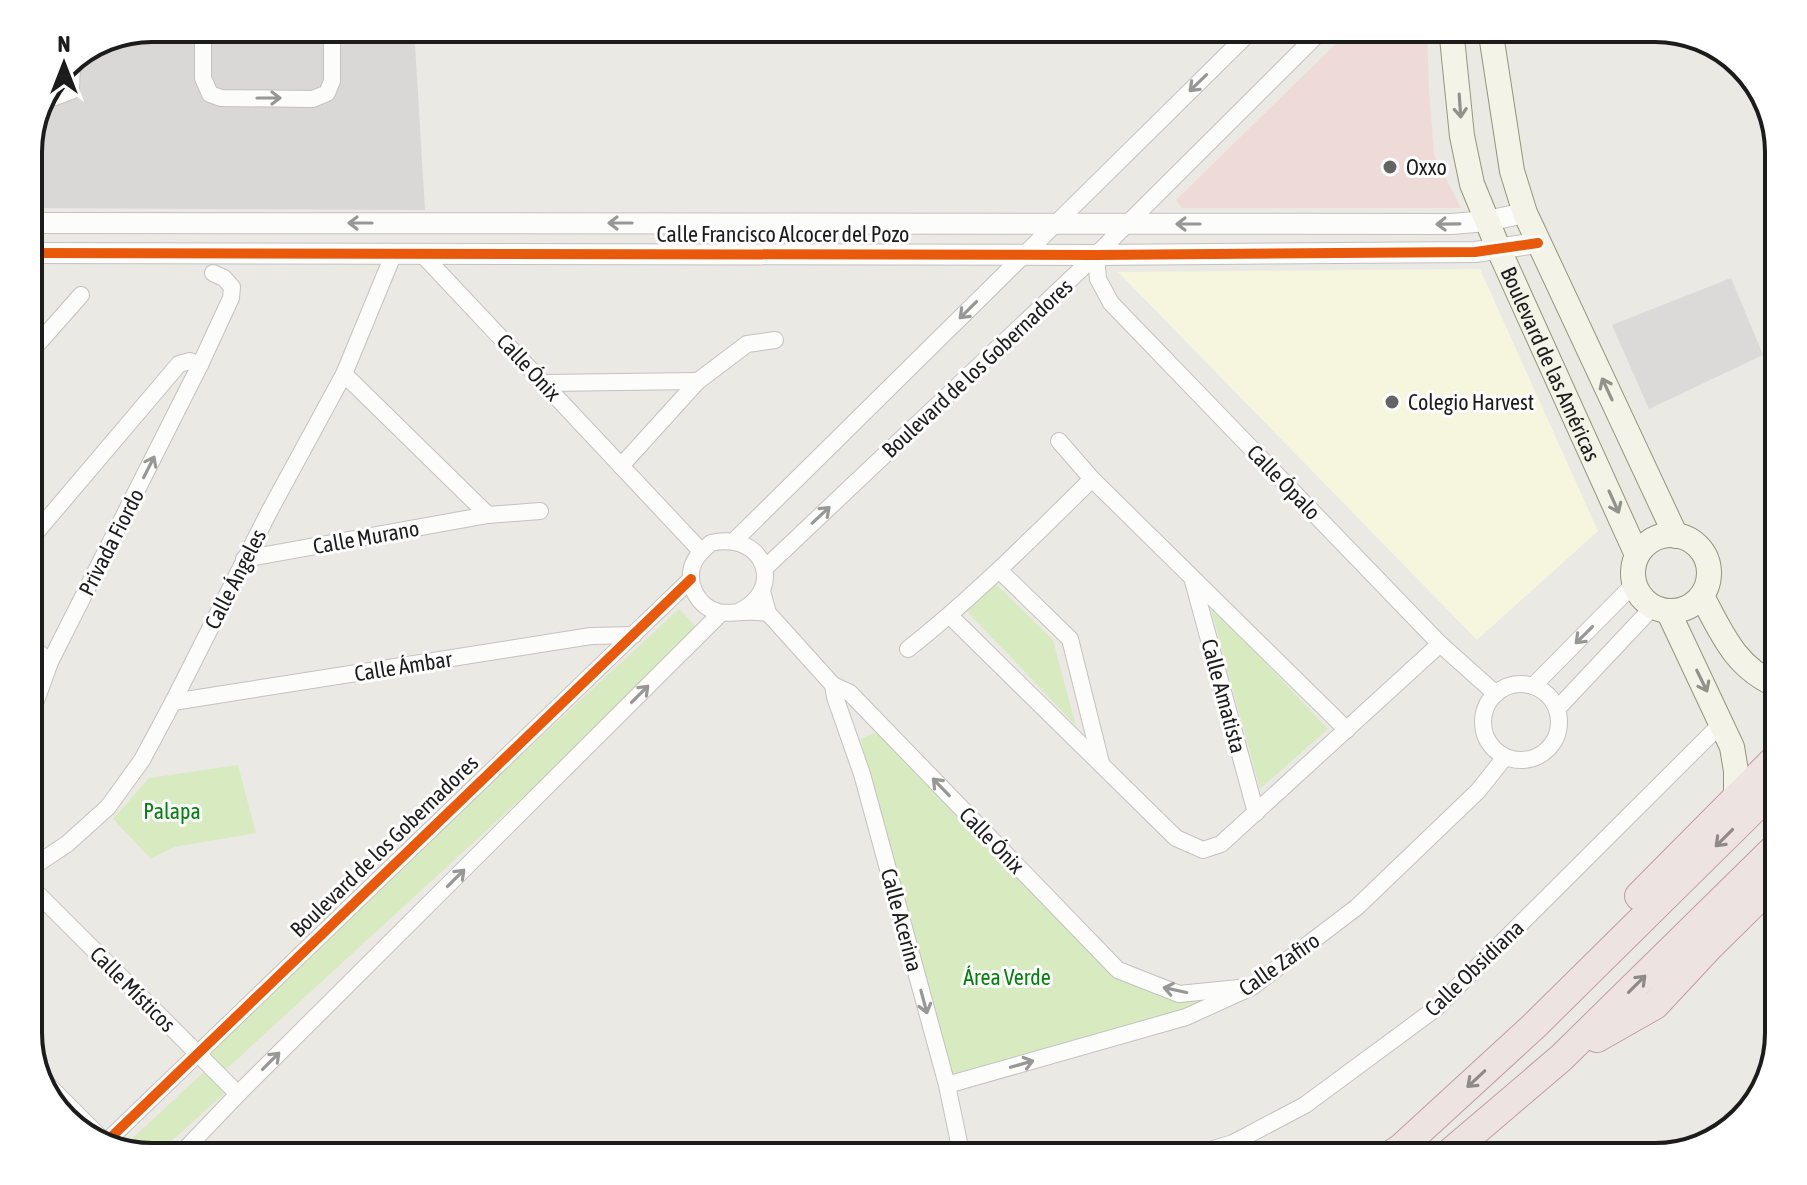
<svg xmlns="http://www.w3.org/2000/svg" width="1807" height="1185" viewBox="0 0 1807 1185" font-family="'Asap Condensed',sans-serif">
	<rect width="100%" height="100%" fill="#ebe9e4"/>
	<!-- residential -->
	<path fill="#dad8d6" d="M152 28H414L425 210 28 208V144L65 64Z"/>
	<!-- commercial -->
	<path fill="#eedbd8" d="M1352 28H1427L1429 91 1434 154 1461 208H1182L1176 200Z"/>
	<!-- education -->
	<path fill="#f6f5de" d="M1480 269 1598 531 1477 640 1118 272Z"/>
	<!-- grass -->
	<g fill="#d8ebc0">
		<path d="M996 584 1053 640 1076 726 965 609Z"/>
		<path d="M1209 602 1328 729 1260 789Z"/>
		<path d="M679 609 702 633 221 1074 200 1052Z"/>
		<path d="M873 733 886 738 1100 953 1118 980 1155 992 1204 1001 1162 1018 949 1082 868 771 861 739Z"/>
		<path d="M238 765 256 833 174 847 151 859 113 819 149 778Z"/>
		<path d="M207 1069 228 1090 154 1157 122 1148Z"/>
	</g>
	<!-- parking -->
	<path fill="#dbdad8" d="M1731 278 1763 355 1649 409 1612 325Z"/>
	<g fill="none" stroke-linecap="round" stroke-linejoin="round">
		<!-- minor casing -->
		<g stroke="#c3c2c0" stroke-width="18">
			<g id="minor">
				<path d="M203 28V78L210 94 221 98 313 99 327 93 332 81V28"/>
				<path d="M50 97H55L71 91 72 61"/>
				<path d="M421 253 701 551"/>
				<path d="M1096 255 1098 279 1111 303 1440 644 1496 694"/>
				<path d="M28 355 81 295"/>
				<path d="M344 374 488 515"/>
				<path d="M544 383 698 381"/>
				<path d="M1059 441 1092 479 1347 730"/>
				<path d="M621 466 698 381 747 344 775 340"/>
				<path d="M734 541 1254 28"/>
				<path d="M28 542 179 364 190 361 200 365"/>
				<path d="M244 559 488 515 540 511"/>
				<path d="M764 569 1096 255 1324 28"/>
				<path d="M999 570 1070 639 1101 763"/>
				<path d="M1193 581 1256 813"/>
				<path d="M762 591 768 613 833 685 850 693 1118 970 1179 994 1239 988"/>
				<path d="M740 611C786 588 764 531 711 543 704 549 698 554 694 562 685 582 697 606 718 612 727 614 734 612 743 612 751 611 760 612 768 613"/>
				<path d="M950 616 1176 838 1203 850 1221 844 1440 644"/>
				<path d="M28 644 50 662"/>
				<path d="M908 649C974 597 1032 538 1092 479"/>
				<circle cx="1521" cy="722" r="38"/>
				<path d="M833 685 835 697 862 774 947 1085 962 1157"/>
				<path d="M1533 686 1634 584"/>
				<path d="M173 702 591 636 634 635"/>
				<path d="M1557 709 1653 607"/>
				<path d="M28 723 50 662 200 365 231 298 232 287 224 278 213 273"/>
				<path d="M28 870 67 844 108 807 142 760 173 702 270 510 344 374 394 253"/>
				<path d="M28 884 238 1094"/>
				<path d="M39 1076 105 1142"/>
				<path d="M947 1085 1186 1017 1252 987 1357 907 1478 791 1505 757"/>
				<path d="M105 1143 691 579"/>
				<path d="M178 1157 238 1094 721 613"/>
				<path d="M1187 1157 1233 1143 1305 1105 1435 1009 1722 723"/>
			</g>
		</g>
		<!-- tertiary casing -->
		<g stroke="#c3c2c0" stroke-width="22">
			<g id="tertiary">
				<path d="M28 223 1452 224 1487 221 1525 213"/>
				<path d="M28 253 1096 255 1475 252 1538 243"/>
			</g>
		</g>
		<!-- secondary casing -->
		<g stroke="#94957c" stroke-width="26">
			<g id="secondary">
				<path id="s1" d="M1451 28 1462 136 1472 184 1499 250 1637 555"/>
				<path d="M1490 28 1512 171 1525 213 1676 536"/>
				<circle cx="1671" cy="573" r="38"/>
				<path d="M1702 596C1722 634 1736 669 1779 686"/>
				<path d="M1668 611 1732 747 1736 771V797"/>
			</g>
		</g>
		<!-- trunk casing -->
		<g stroke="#c29aa6" stroke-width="30">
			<g id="trunk">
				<path d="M1639 896 1779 755"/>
				<path d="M1597 1038 1655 1005 1710 946 1779 878"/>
				<path d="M1387 1157 1401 1148 1534 1026 1779 784"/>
				<path d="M1445 1157 1561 1058 1779 844"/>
			</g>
		</g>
		<!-- minor -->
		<use href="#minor" stroke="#fcfcfb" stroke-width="16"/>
		<!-- tertiary -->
		<use href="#tertiary" stroke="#fcfcfb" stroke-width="20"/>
		<!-- secondary -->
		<use href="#secondary" stroke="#f3f3e8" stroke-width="24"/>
		<!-- trunk -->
		<use href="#trunk" stroke="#ede4e1" stroke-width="28"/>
		<!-- cycleway casing -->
		<g stroke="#fff" stroke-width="15">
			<g id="cycleway">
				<path d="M28 253 1096 255 1475 252 1538 243"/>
				<path d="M105 1143 691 579"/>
			</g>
		</g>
		<!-- cycleway -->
		<use href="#cycleway" stroke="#e8590c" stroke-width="10"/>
	</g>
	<!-- one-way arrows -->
	<defs><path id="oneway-shaft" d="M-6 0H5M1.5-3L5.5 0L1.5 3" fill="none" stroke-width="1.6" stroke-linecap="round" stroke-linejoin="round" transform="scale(2)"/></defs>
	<g stroke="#979797">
		<use href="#oneway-shaft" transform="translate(1198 83) rotate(136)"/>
		<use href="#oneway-shaft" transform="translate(269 98)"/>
		<use href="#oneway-shaft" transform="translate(360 223) rotate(-180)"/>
		<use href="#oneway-shaft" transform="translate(620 223) rotate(-180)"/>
		<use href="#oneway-shaft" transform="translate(1188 224) rotate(-180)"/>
		<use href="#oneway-shaft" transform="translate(1448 224) rotate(179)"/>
		<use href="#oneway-shaft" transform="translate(968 310) rotate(135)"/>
		<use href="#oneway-shaft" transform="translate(149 467) rotate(-63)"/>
		<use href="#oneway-shaft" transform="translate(821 515) rotate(-43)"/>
		<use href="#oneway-shaft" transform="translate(1584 635) rotate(135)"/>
		<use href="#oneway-shaft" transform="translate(640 694) rotate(-45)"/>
		<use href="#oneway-shaft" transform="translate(941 787) rotate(-134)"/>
		<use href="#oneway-shaft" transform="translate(456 878) rotate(-45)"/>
		<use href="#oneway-shaft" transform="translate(1175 990) rotate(-168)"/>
		<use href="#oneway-shaft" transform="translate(924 1002) rotate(75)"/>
		<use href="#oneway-shaft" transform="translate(271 1061) rotate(-45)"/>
		<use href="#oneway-shaft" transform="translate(1022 1064) rotate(-16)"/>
	</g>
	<g stroke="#92928c">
		<use href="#oneway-shaft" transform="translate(1460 106) rotate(86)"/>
		<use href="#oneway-shaft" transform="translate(1607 389) rotate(-115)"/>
		<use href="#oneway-shaft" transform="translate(1614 502) rotate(66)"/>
		<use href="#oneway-shaft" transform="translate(1702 681) rotate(64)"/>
	</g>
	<g stroke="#8f8a88">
		<use href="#oneway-shaft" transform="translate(1724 838) rotate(135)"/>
		<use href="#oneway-shaft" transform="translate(1637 984) rotate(-45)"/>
		<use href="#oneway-shaft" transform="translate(1476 1079) rotate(137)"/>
	</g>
	<!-- markers -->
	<g fill="#646462" stroke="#fff" stroke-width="3">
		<circle cx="1390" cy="167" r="8"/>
		<circle cx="1392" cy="402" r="8"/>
	</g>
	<g text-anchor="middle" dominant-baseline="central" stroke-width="6" stroke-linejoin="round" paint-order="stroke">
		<!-- poi labels -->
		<g font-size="22" fill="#1c1c1c" stroke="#fff" text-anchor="start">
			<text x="1406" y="167">Oxxo</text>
			<text x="1408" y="402">Colegio Harvest</text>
		</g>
		<!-- street labels -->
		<g font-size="22" fill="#1c1c1c" stroke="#fff">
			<text x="783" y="234">Calle Francisco Alcocer del Pozo</text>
			<text stroke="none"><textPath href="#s1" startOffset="354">Boulevard de las Américas</textPath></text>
			<text transform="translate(529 367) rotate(47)">Calle Ónix</text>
			<text transform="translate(977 368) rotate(-43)">Boulevard de los Gobernadores</text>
			<text transform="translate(1284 482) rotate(46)">Calle Ópalo</text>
			<text transform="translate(366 537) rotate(-10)">Calle Murano</text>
			<text transform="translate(111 542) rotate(-63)">Privada Fiordo</text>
			<text transform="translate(235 579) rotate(-63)">Calle Ángeles</text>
			<text transform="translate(403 666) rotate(-9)">Calle Ámbar</text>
			<text transform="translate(1224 696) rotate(75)">Calle Amatista</text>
			<text transform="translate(992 840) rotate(46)">Calle Ónix</text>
			<text transform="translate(384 846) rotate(-44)">Boulevard de los Gobernadores</text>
			<text transform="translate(902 920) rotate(75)">Calle Acerina</text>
			<text transform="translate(1279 964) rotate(-35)">Calle Zafiro</text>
			<text transform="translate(1474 968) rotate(-44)">Calle Obsidiana</text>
			<text transform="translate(133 989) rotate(45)">Calle Místicos</text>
		</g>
		<!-- park labels -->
		<g font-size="22" fill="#03810b" stroke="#fff">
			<text x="172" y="811">Palapa</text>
			<text x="1007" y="977">Área Verde</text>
		</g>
	</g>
	<!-- crop -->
	<path d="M0 0H1807V1185H0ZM152 42H1655A110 110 0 0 1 1765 152V1033A110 110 0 0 1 1655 1143H152A110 110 0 0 1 42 1033V152A110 110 0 0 1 152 42Z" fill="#fff" fill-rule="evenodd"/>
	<path fill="none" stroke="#1c1c1c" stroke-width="4" d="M152 42H1655A110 110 0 0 1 1765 152V1033A110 110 0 0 1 1655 1143H152A110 110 0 0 1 42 1033V152A110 110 0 0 1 152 42Z"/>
	<!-- north arrow -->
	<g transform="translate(64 64)" stroke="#ffffff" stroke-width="6" paint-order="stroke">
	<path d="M0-6L14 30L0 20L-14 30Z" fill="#1c1c1c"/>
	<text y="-12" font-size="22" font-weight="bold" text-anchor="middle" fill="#1c1c1c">N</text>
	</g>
</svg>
